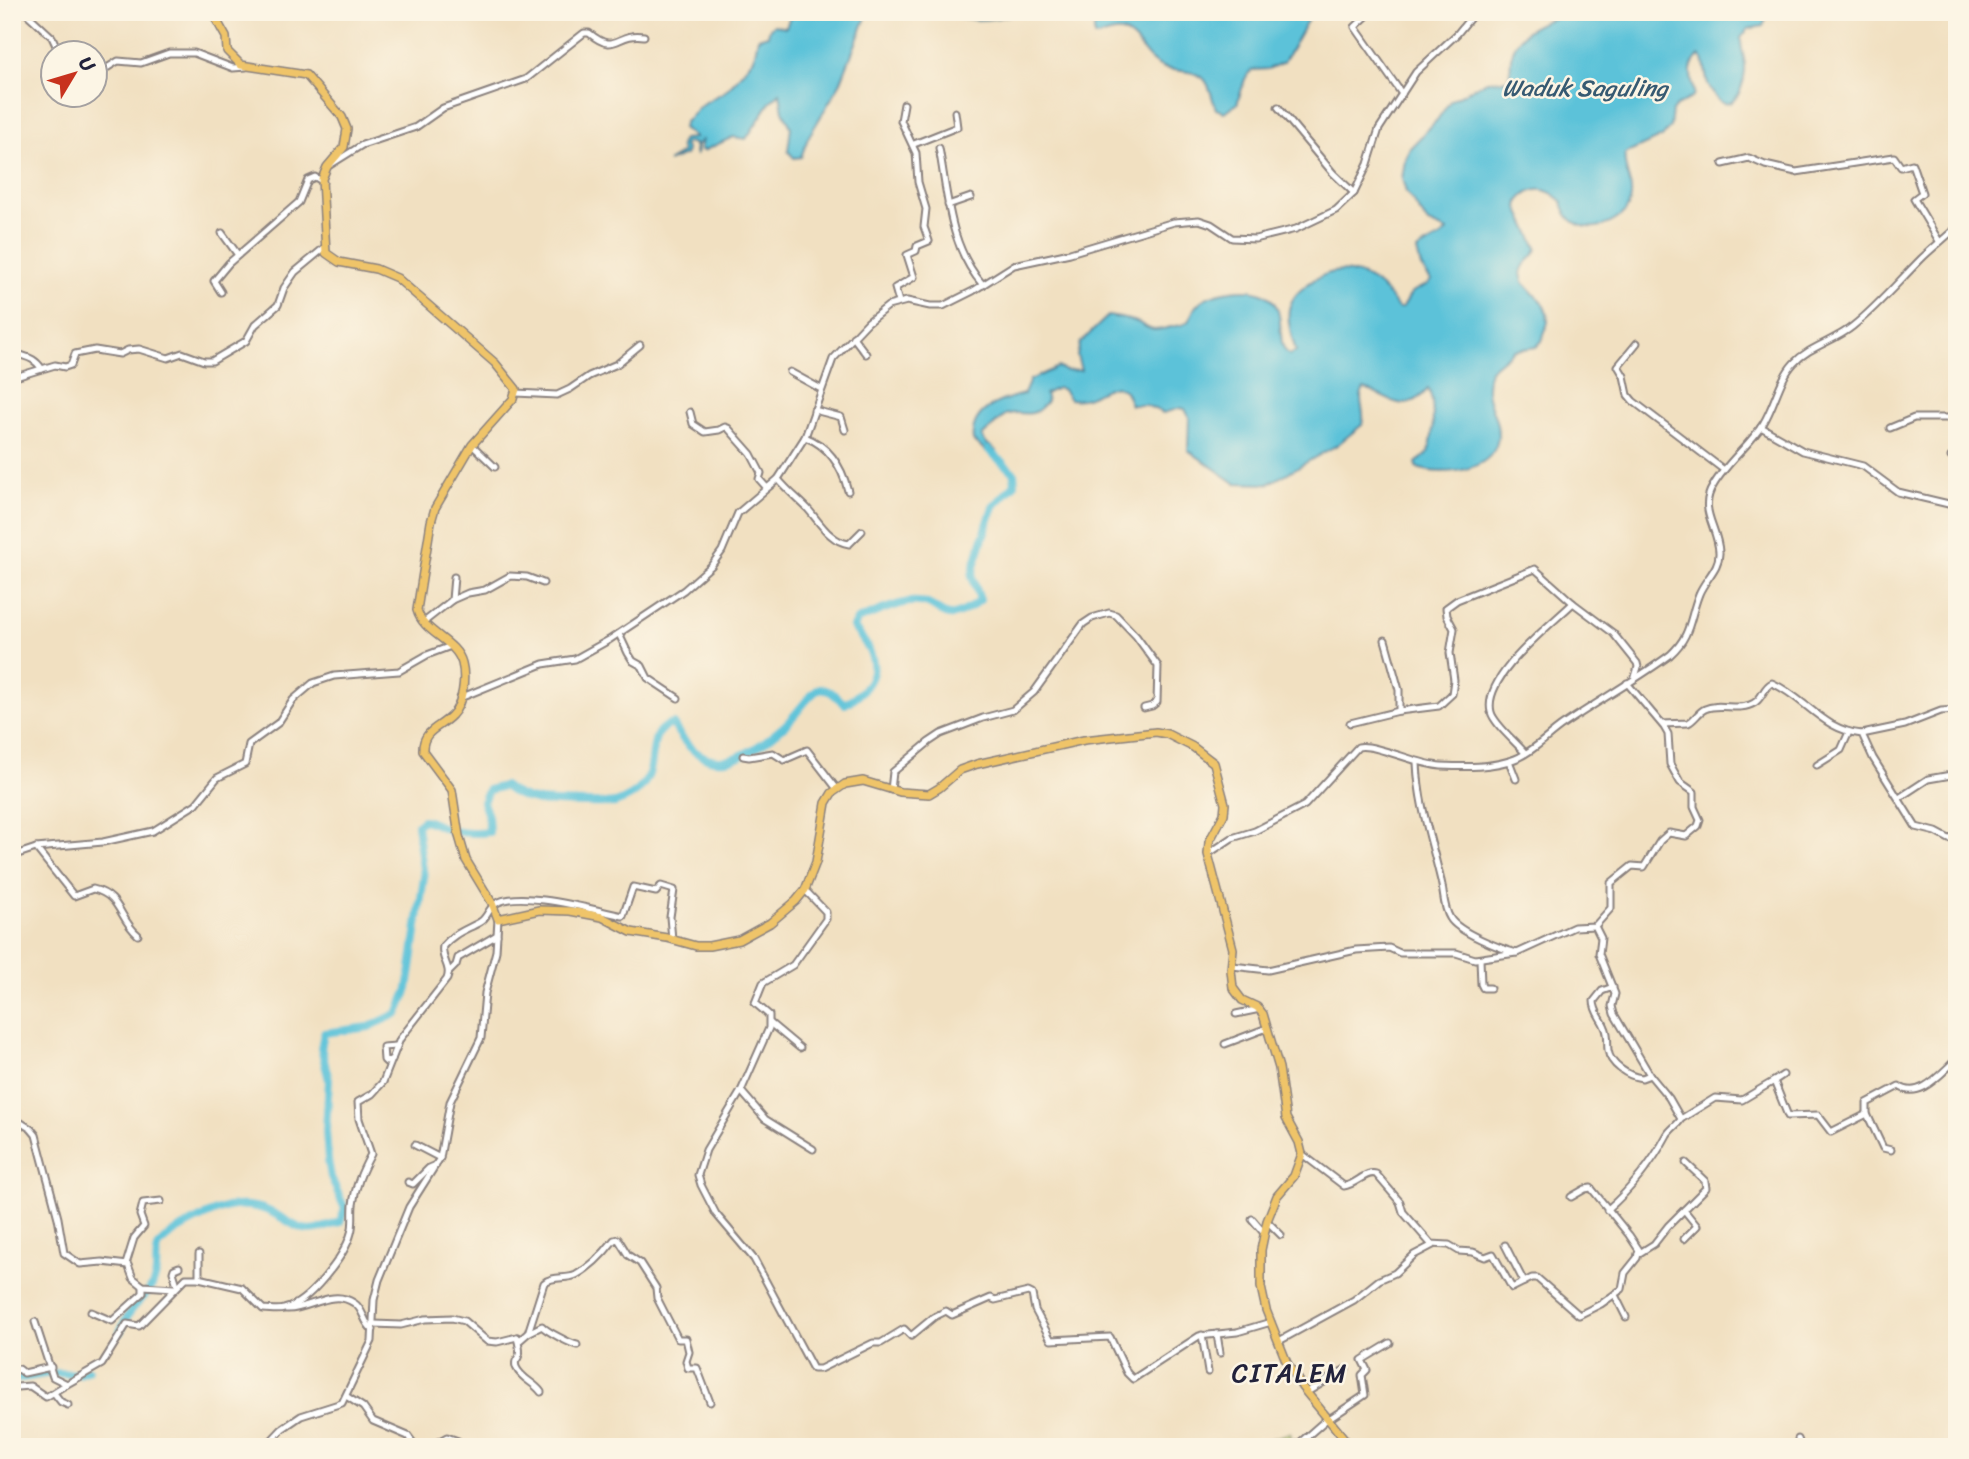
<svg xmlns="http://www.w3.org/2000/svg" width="1969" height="1459" viewBox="0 0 1969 1459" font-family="Sriracha,sans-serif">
	<rect width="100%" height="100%" fill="#fcf5e5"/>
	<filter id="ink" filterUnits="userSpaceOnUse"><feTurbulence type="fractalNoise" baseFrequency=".0143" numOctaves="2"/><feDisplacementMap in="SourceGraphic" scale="14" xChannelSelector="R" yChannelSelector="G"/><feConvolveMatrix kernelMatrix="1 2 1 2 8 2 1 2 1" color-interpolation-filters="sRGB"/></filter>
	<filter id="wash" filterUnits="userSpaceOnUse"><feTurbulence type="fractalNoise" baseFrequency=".00686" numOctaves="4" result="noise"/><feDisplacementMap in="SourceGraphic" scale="28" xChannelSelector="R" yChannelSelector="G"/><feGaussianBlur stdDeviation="1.57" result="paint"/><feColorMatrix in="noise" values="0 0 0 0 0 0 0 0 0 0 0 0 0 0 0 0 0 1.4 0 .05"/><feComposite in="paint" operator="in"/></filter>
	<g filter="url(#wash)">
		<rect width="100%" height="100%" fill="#f1e0c1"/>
		<!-- green -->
		<path fill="#b1c76c" stroke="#6a7454" stroke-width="2" d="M1290 1433 1294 1447H1246Z"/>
		<!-- water -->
		<g fill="#5bc2d9" stroke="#3e728a" stroke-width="2">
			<path d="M792 12H868L840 84 808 138 801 157 794 158 788 151 791 127 783 111 780 93 771 101 746 139 733 137 703 151 700 149 702 139 697 145 696 156 694 144 687 142 684 145 687 151 685 155 668 162 682 152 680 145 683 139 695 138 683 128 684 123 702 104 724 92 734 82 754 58 758 38 768 35 770 28 774 25 786 27Z"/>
			<path d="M946 12H1022C999 19 968 25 946 12Z"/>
			<path d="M1089 12H1312L1284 62 1268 69 1252 70 1245 79 1237 104 1224 112 1216 109C1212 100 1211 86 1204 79 1192 68 1175 73 1162 67 1143 60 1140 37 1121 32 1111 30 1103 37 1094 37V19Z"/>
			<path d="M1559 12H1764L1766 19 1763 26 1748 29 1741 38C1740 49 1746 59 1745 71 1743 97 1725 121 1709 86 1705 78 1706 68 1703 59L1699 56C1686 67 1692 79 1694 93L1693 97 1676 106 1672 111 1670 127 1662 137 1625 154C1622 170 1635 185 1630 202 1622 229 1569 242 1562 201 1547 187 1532 185 1519 201L1518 208 1537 248C1535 259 1522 261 1521 274L1523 282 1543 304 1547 313 1548 322 1542 341 1536 347 1514 350 1490 370C1480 401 1498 409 1498 434 1498 472 1444 477 1417 468L1416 463C1420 459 1426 457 1428 452 1434 441 1435 399 1428 389 1403 418 1391 397 1364 389 1356 400 1367 413 1362 425L1337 445 1268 484 1235 483 1188 450 1189 417 1185 409 1181 408 1163 413 1146 405H1131L1125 391 1116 386C1097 389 1092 402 1070 399L1062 389 1057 388 1045 394 1047 401C1030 423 1025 408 1005 415L982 436 985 442 996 451 993 456 973 441C969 410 1000 400 1024 394L1030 380 1058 367 1066 371 1081 370 1077 356 1080 343 1108 316C1116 317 1126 319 1134 321 1141 323 1147 329 1154 330 1162 330 1174 326 1181 325 1193 322 1190 312 1197 305 1209 291 1248 286 1264 294 1291 308 1272 345 1290 355L1296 351C1292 338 1287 323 1289 309 1292 297 1299 291 1308 284 1342 258 1377 275 1398 308H1402L1412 292 1428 284 1431 280 1421 267 1417 251C1426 242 1440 241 1447 231L1428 223 1406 192 1402 179 1405 160 1410 148 1437 120 1451 100 1487 81 1507 80C1512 73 1510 66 1511 58 1516 33 1535 23 1558 17Z"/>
		</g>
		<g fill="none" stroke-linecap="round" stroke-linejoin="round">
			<!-- river -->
			<g stroke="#5bc2d9" stroke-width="8">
				<path d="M120 1332C123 1326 126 1318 130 1312 138 1301 151 1293 155 1278 158 1268 154 1256 159 1246 166 1233 219 1207 234 1206 245 1205 256 1206 266 1210 302 1225 297 1239 340 1222L345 1209 331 1177 328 1160 326 1130 329 1080 321 1048 324 1033 369 1027 398 1013 408 989 424 877 417 825 423 820C431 821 436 825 444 828 457 833 476 834 489 832L488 816 483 802 488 790 504 786C513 794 527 799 539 801 545 802 610 804 615 803 624 800 636 794 642 786 661 765 643 729 673 724 704 781 743 762 783 727 797 715 805 698 820 688L831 692 845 704C883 681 880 658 853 627L857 620C873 614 893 604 910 602 945 598 937 635 980 600L972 576 975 563 993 507 1015 484 1014 473 989 450"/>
				<path d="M12 1380 50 1373 80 1374 88 1370"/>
			</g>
		</g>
	</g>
	<g filter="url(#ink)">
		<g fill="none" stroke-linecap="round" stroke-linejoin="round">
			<!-- minor casing -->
			<g stroke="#8a817e" stroke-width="9">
				<g id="minor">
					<path d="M25 12 52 37 59 52"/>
					<path d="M1371 12 1355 27 1402 94"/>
					<path d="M94 76 118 61 141 63 169 53H194L233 68 246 67"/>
					<path d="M1278 107 1333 173 1354 193"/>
					<path d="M914 144 957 127 955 112"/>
					<path d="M939 148C948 196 949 246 983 285"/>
					<path d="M1723 164 1749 158 1765 165 1796 172 1894 157 1901 167 1912 164 1922 193 1914 199 1939 241"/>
					<path d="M330 165 362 145 416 127 443 108 526 79 584 33H589C617 56 615 32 644 36"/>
					<path d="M948 205 971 197"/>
					<path d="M222 233 238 255"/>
					<path d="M221 292 214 281 229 263 299 202 308 180 315 177 323 182"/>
					<path d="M899 302 895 288 914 277 907 255 916 251 917 246 929 241 924 227 926 209 918 182 916 153 901 121 904 104"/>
					<path d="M853 337 866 354"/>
					<path d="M1637 343 1618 366 1624 376 1628 395 1633 401 1724 470"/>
					<path d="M12 350C22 359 31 353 42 369"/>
					<path d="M790 372 821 389"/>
					<path d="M12 378 55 365 65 367 71 365 75 354 95 350 120 354 128 350 139 349 168 358 182 353 204 361H212L246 341 255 325 278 305 284 288 295 272 324 248"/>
					<path d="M516 393 557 395 570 389 589 376 617 364 640 345"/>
					<path d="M814 410 841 417 845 430"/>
					<path d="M690 412 693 424 705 432 719 430 725 427 728 428 751 454 761 473 759 479 767 488"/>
					<path d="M1761 427 1803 451 1863 466 1898 492 1957 506"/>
					<path d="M1890 428 1914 418H1957"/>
					<path d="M805 437C829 446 842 467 848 491"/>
					<path d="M472 445 495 467"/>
					<path d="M1951 457 1957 458"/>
					<path d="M778 479C787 490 797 498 807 508 819 521 830 542 849 544L862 531"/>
					<path d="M452 600 454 577"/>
					<path d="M424 622 452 600 468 593 485 590 510 576 527 577 543 583"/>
					<path d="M619 634 628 653 633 661 642 666 648 678 678 698"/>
					<path d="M1385 640 1399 690V711L1439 706 1452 694 1454 680 1450 653 1454 629 1447 616 1446 608 1457 600 1535 569 1573 603 1613 633 1637 663 1638 667 1635 677"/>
					<path d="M460 698 543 664 575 659 609 640 684 590 711 566 722 551 738 513 778 479 805 437 833 359 868 322 888 306 907 301 930 306H943L973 291 1014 265 1070 253 1174 222 1199 220 1211 224 1232 238 1255 239 1296 229 1336 210 1354 193 1368 164 1379 129 1416 72 1457 34 1475 12"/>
					<path d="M1350 723 1399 711"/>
					<path d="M1662 724 1688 723C1695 720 1698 712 1705 709 1719 702 1740 712 1754 703 1763 698 1763 687 1772 683 1806 698 1822 730 1862 734L1873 758 1916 827 1936 832 1949 839 1957 838"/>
					<path d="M1862 734 1905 725 1941 711 1957 710"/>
					<path d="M1525 753C1517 743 1494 724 1491 712 1482 677 1551 625 1573 603"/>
					<path d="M743 756 749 757 773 753 784 760 807 750 837 789"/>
					<path d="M1509 761 1516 779"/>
					<path d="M1417 763C1419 807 1431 838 1441 881 1444 892 1443 907 1450 918 1458 932 1501 949 1517 953L1574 927 1595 926 1611 908V883L1632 866 1644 867 1660 841 1669 833 1686 836 1698 826 1700 820 1694 807V792L1680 782 1670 764 1668 734 1664 727 1627 683"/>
					<path d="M1817 765 1841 750 1849 732"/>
					<path d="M891 790 893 772 929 742 941 734 983 718 1013 710 1034 692 1083 624 1092 618 1109 613 1116 615 1136 636 1158 666 1157 702 1152 706 1144 708"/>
					<path d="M1899 798 1928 779 1957 774"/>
					<path d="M36 848 74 896 93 889C122 896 118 918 138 935"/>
					<path d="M1208 854 1232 838 1255 831 1305 805 1358 747C1374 743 1418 765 1441 766 1465 767 1492 768 1515 759 1533 752 1547 736 1563 725 1598 701 1636 680 1670 655 1692 635 1689 619 1699 594 1705 579 1720 568 1719 552 1718 527 1698 510 1713 486 1726 463 1749 446 1763 424 1775 405 1779 379 1794 363 1810 346 1835 341 1853 326 1878 306 1898 282 1921 259 1932 248 1945 238 1957 227"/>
					<path d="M12 856 36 848 103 842 153 831 196 804 217 778 245 764 249 744 278 723 293 700 313 683 334 676 399 671 427 655 451 646"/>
					<path d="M805 890 826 912V919L793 965 763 983 755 1003 769 1015V1028L741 1091 706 1150 698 1175 701 1185 716 1214 754 1259 813 1369H820L873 1343H881L904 1329 911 1336 934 1317 946 1311 952 1315 991 1298 995 1300 1028 1292 1032 1294 1035 1310 1051 1340 1110 1337 1127 1373 1133 1379 1199 1336 1237 1332 1271 1322"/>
					<path d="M1595 926 1601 938 1599 954 1615 994 1612 1006 1614 1014 1650 1075 1669 1098 1681 1119C1678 1125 1670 1129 1667 1135 1651 1165 1632 1188 1607 1210"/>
					<path d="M1480 959 1481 984 1483 988H1490"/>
					<path d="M1232 966 1268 970 1356 950 1389 948 1400 953H1456L1475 959 1516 953"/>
					<path d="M449 972 456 965 458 958 497 935"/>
					<path d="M1613 987 1602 991 1594 1001C1594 1012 1601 1017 1605 1027 1609 1035 1607 1042 1608 1050 1610 1065 1628 1076 1642 1078L1650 1075"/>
					<path d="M1236 1014 1260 1009"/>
					<path d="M770 1023 800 1048"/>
					<path d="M1225 1044 1267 1028"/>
					<path d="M392 1059 386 1062 384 1060 383 1047 396 1046"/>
					<path d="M1774 1081 1783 1075"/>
					<path d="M741 1091 765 1119 813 1149"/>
					<path d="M12 1117 31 1129 36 1135 58 1218 64 1253 80 1264 102 1262 128 1265 133 1278 143 1286 174 1288"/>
					<path d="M1681 1119 1715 1098 1742 1100 1774 1081 1788 1116 1818 1115 1831 1132 1867 1114"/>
					<path d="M415 1145 440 1158"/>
					<path d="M1891 1150 1883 1148 1867 1114V1103L1899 1086C1919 1101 1941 1073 1957 1059"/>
					<path d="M1302 1154 1344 1186C1356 1185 1365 1171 1376 1174L1400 1202 1403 1212 1431 1244 1449 1245 1459 1251 1473 1252 1485 1257 1493 1254 1512 1288 1532 1278H1537L1579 1315 1601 1304 1622 1289 1625 1273 1637 1258 1639 1250 1629 1235 1591 1188 1585 1189 1571 1197"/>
					<path d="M12 1180V1193"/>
					<path d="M408 1182 413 1184 429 1168 436 1165"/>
					<path d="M1684 1210 1697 1226 1684 1239"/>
					<path d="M1252 1219 1264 1233"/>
					<path d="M1267 1221 1281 1235"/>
					<path d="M1505 1245 1524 1282"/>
					<path d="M1638 1254 1654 1244 1668 1226 1706 1188 1705 1181 1686 1163"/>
					<path d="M126 1264 134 1238 144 1226 140 1215 143 1203 161 1201"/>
					<path d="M199 1278V1254"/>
					<path d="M177 1285 173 1272 174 1269 179 1267"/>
					<path d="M1615 1295 1626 1317"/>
					<path d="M287 1309C309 1310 332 1288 354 1303 364 1309 363 1323 373 1330"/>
					<path d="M91 1312 112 1321 143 1293V1286"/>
					<path d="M35 1322 53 1377 67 1384 102 1364 127 1324 139 1326 186 1278H199L242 1288 263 1309C270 1309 277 1311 284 1309 309 1303 345 1256 351 1233 354 1224 352 1214 353 1205 355 1186 362 1171 371 1154L359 1119 358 1102 372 1094 383 1082 400 1039 447 979C452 966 440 959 443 946 454 933 466 930 480 922 487 918 488 910 494 905 514 887 598 911 623 916L633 887 656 892 661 886 674 890 670 917 672 939"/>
					<path d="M374 1324 401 1325 425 1319 452 1318 464 1321 487 1341 497 1342 517 1337 520 1340 528 1333 544 1283C553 1275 566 1280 576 1275 591 1267 604 1253 614 1240L618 1239 628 1255 640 1263 656 1288 657 1298 678 1339H686L689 1352 686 1361 688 1368H697L710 1402"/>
					<path d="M528 1333 542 1326C546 1331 571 1344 577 1345"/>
					<path d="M1217 1334 1220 1353"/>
					<path d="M1202 1335 1208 1372"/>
					<path d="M517 1337C518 1343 521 1350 519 1355 517 1362 514 1359 516 1367 521 1379 534 1382 541 1392"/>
					<path d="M1279 1341 1354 1300 1379 1280 1395 1273 1414 1255 1433 1245"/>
					<path d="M12 1371 19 1369 24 1373 51 1367"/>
					<path d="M17 1387 30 1386 46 1397 67 1384"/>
					<path d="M1307 1392 1346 1369"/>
					<path d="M54 1393 61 1402 68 1405"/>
					<path d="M346 1396 363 1407 373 1421 408 1436 416 1447"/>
					<path d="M1329 1419 1365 1395 1362 1375 1367 1370 1362 1360 1390 1343"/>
					<path d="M1798 1439 1801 1447"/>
					<path d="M209 1442 211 1447"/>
					<path d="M265 1447 282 1429 301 1416 342 1403 372 1341 374 1300 379 1280 409 1207 440 1158 450 1102 481 1038 485 993 496 951 498 919"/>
					<path d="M429 1447 447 1437 458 1441"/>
					<path d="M1295 1447 1328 1418"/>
				</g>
			</g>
			<!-- major casing -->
			<g stroke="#8a817e" stroke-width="10">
				<path id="major" d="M212 12 226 37 227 51 241 65 306 75 342 117 347 129 344 147 327 167 322 179 326 253 339 262 376 269 397 278 495 363 516 389 513 399 472 445 435 508 431 522 417 610C423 633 456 640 462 663 466 678 463 704 452 715 440 728 422 730 423 751L452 790 459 836 466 860 492 903 498 919 539 910 570 911 602 917 631 932 667 938 696 946H709L739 940 770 923 796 901 805 890 816 862 826 803 832 793 845 784 863 781 900 792 929 794 939 788 960 770 977 764 1084 740 1156 732 1167 734 1193 747 1214 763 1225 804 1224 814 1209 842 1208 854 1233 949 1231 970 1233 988 1242 1000 1257 1007 1263 1014 1279 1068 1286 1118 1299 1142 1302 1154 1294 1176 1277 1196 1267 1221 1261 1250V1287L1266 1310 1287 1363 1302 1387 1351 1447"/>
			</g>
			<!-- minor -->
			<use href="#minor" stroke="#fff" stroke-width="5"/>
			<!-- major -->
			<use href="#major" stroke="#efc469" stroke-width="7"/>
		</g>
	</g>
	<g text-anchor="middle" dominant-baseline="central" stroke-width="5" stroke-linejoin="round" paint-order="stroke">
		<!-- water labels -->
		<g font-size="24" font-style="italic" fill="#365a72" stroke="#fcf5e5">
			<text x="1585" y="88">Waduk Saguling</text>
		</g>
		<!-- quarter labels -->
		<g font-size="26" letter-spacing="2" fill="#22223b" stroke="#fcf5e5">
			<text x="1290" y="1373">CITALEM</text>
		</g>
	</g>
	<!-- margin -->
	<rect width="1969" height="1459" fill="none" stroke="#fcf5e5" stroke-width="42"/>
	<!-- north arrow -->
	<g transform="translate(74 74) rotate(52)"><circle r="33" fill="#fcf5e5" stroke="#a5a1a1" stroke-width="2"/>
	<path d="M0-5L12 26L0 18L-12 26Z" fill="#c8321e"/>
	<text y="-10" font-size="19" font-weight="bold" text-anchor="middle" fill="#22223b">U</text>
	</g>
</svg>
